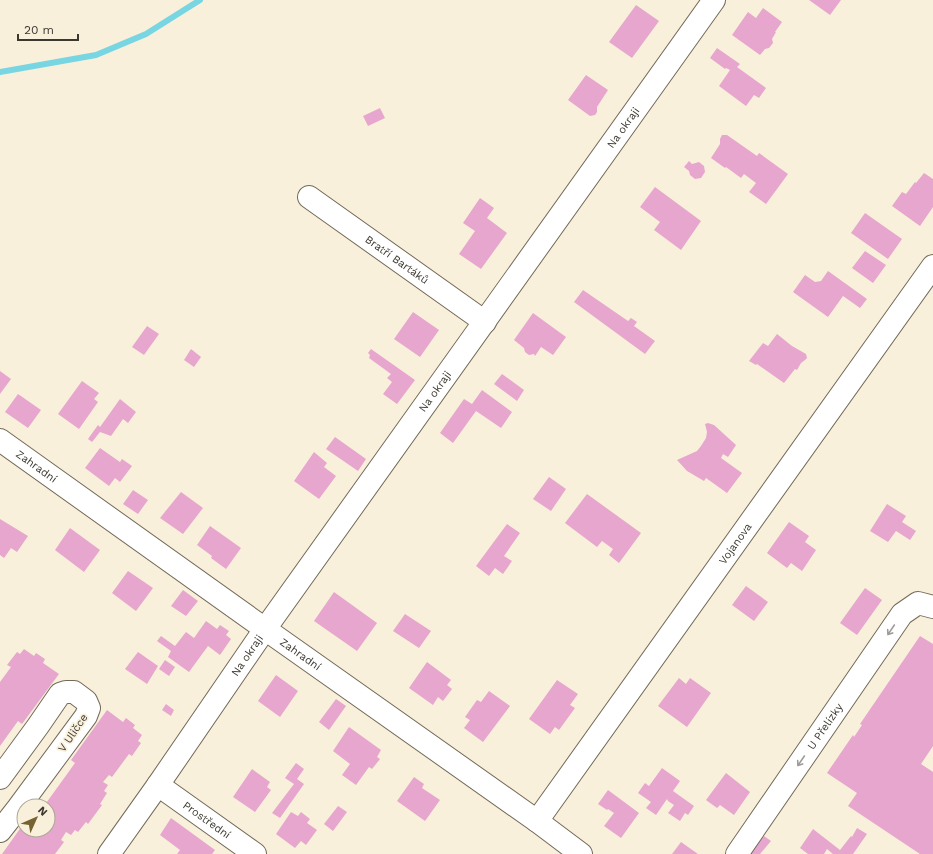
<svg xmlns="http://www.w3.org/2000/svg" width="933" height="854" viewBox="0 0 933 854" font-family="'Work Sans',sans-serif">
	<rect width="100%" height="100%" fill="#f9f0dc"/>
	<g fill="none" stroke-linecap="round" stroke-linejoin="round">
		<!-- stream -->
		<path stroke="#78d6e3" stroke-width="6" d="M0 72 96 55 146 34 200 0"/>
	</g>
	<!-- building -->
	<g fill="#e7a6cd">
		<path d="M809 0H841L830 15Z"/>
		<path d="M636 5 659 21 632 58 609 42Z"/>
		<path d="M763 8 782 22 775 32H776L772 39 773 43 769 48 765 49 760 55 732 35 748 12 756 18Z"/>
		<path d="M717 48 740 64 737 67 766 88 759 98 754 95 746 106 719 86 730 70 726 68 725 69 710 58Z"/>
		<path d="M586 75 608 90 597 107V112L595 115 590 116 568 100Z"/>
		<path d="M380 108 385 118 368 126 363 116Z"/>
		<path d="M722 135H727L757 156 759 153 788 174 766 204 749 192 756 183 744 174 741 178 726 167 725 168 711 158 720 144V139Z"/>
		<path d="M689 161 692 164 699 162 704 166 705 172 701 178 695 179 690 175 689 171 684 167Z"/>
		<path d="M924 173 933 179V207L920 226 892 206 902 192 906 194 915 182 916 183Z"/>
		<path d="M655 187 701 221 681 250 654 230 660 222 640 207Z"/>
		<path d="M480 198 494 208 487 218 507 233 481 269 459 254 475 231 463 223Z"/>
		<path d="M865 213 902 239 888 259 851 233Z"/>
		<path d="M865 251 886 265 873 283 852 268Z"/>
		<path d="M828 271 867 299 860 308 843 296 828 317 793 292 805 275 815 282 821 281Z"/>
		<path d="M583 290 628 321 631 318 637 322 634 326 655 341 645 354 574 302Z"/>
		<path d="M413 312 439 330 420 357 394 339Z"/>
		<path d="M533 313 566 337 553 355 541 347 535 356 534 354 529 355 525 352 524 348 514 340Z"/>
		<path d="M147 326 159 334 144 355 132 347Z"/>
		<path d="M777 334 792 346 806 354 807 358 805 360 801 363 797 370 795 369 784 383 757 364 756 365 749 361 763 343 768 346Z"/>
		<path d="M191 349 201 357 194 367 184 360Z"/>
		<path d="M371 349 415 380 397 404 383 394 392 382 387 378 391 374 369 358 370 355 368 353Z"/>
		<path d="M0 371 11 379 0 394Z"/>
		<path d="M502 374 524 390 517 401 494 384Z"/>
		<path d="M82 381 99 393 94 399 98 402 79 429 58 414Z"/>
		<path d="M482 390 512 412 501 428 476 411 453 443 440 433 464 399 472 404Z"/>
		<path d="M18 394 41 410 28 428 5 412Z"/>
		<path d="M120 399 136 412 128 423 123 419 111 436 100 432 92 442 88 439 98 425 100 427Z"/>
		<path d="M708 423 714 425 736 445 728 457 723 454 721 458 742 473 727 493 706 478 704 481 687 471 677 460 697 451 701 446 706 438 707 432 705 424Z"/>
		<path d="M335 437 366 459 358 471 326 449Z"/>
		<path d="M100 448 120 462 122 459 132 466 120 482 115 478 109 486 85 468Z"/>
		<path d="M314 452 327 463 324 467 336 476 319 499 294 481Z"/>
		<path d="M549 477 566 489 551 511 533 499Z"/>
		<path d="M133 490 148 500 138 514 123 504Z"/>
		<path d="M181 492 203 508 183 534 160 518Z"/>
		<path d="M587 494 641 533 619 563 609 555 613 549 602 541 597 547 565 523Z"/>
		<path d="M887 504 906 516 902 522 916 531 910 540 896 531 888 542 870 531Z"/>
		<path d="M0 519 28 536 17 552 11 548 4 558 0 555Z"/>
		<path d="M789 522 809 536 805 542 816 550 802 571 791 563 787 568 767 553Z"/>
		<path d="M507 524 520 533 504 556 512 561 503 574 495 568 489 576 476 566Z"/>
		<path d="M210 526 241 548 226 569 211 558 212 556 197 545Z"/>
		<path d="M70 528 100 550 84 572 55 550Z"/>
		<path d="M128 571 153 588 136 611 112 593Z"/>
		<path d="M746 586 768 602 754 621 732 605Z"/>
		<path d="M865 588 882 600 857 635 840 623Z"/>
		<path d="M183 590 198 601 186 616 171 606Z"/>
		<path d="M334 592 377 623 357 651 314 621Z"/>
		<path d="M405 614 431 631 419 648 393 631Z"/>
		<path d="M206 621 217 629 220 625 229 631 226 635 231 639 220 655 208 646 189 672 168 657 171 651 157 641 161 636 175 646 186 632 194 638Z"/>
		<path d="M920 636 933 644V746L921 764 933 772V854H920L848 806 857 793 827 773 853 735 854 737 862 725 860 724Z"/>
		<path d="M24 649 34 656 36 653 45 659 43 663 59 674 22 724 18 721 0 746V682L11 667 7 665 17 652 20 654Z"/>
		<path d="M138 652 158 666 147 684 125 669Z"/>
		<path d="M165 660 175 667 169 676 159 669Z"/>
		<path d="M427 662 451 680 447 685 452 689 443 701 438 697 433 705 409 688Z"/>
		<path d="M276 675 298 691 280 717 258 701Z"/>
		<path d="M679 678 686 684 690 678 711 693 687 727 658 706Z"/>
		<path d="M557 680 578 694 570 705 575 708 559 730 555 727 550 734 529 719Z"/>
		<path d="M489 691 510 706 483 742 464 728 470 720 465 717 477 700 481 702Z"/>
		<path d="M336 699 346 706 329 730 319 722Z"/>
		<path d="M166 704 174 710 171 716 162 710Z"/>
		<path d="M107 710 123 722 126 718 135 725 133 728 142 735 138 741 141 743 132 756 129 754 112 777 109 775 103 782 108 785 104 791 107 793 100 804 102 805 88 824 86 822 78 832 75 830 71 835 66 832 61 840 64 842 55 854H2L24 823V830H48V806H44L75 763 71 760Z"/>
		<path d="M349 727 381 750 377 757 380 759 372 769 369 767 356 785 342 775 350 764 333 751Z"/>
		<path d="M296 763 304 769 297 779 304 784 280 818 272 813 294 784 285 778Z"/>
		<path d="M662 768 680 781 673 791 694 806 688 815 685 813 680 821 668 813 674 805 668 801 667 799 656 815 646 808 651 802 638 793 645 783 649 786Z"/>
		<path d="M252 769 270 782 267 787 271 790 255 812 233 797Z"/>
		<path d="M726 773 750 792 734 815 720 805 717 808 706 800Z"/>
		<path d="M414 777 424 784 422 788 440 800 425 821 397 801Z"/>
		<path d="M608 790 639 813 621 838 604 826 614 813 608 809 607 810 598 804Z"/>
		<path d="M338 806 347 812 333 831 324 824Z"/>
		<path d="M291 812 298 816 301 812 310 819 307 823 317 830 306 845 301 841 295 848 276 834Z"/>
		<path d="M171 818 215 850 212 854H177L180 850 160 835Z"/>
		<path d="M857 828 867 834 853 854H833L827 849 824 854H808L800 848 813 829 840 850 851 836 852 837Z"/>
		<path d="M764 836 771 841 760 854H749L759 840 760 841Z"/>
		<path d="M681 842 698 854H672Z"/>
	</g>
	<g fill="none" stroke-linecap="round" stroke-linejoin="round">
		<!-- minor casing -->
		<g stroke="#736a59" stroke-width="24">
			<g id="minor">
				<path id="s1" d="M309 197 485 322"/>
				<path id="s2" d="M0 440 265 629 537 821 581 854"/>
				<path d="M0 778 38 726 60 694 66 692H74L86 701 89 708 86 716 18 808 0 831"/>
				<path id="s3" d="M158 785 255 854"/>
				<path id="s4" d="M537 821 933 266"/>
				<path id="s5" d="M109 854 158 785 265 629 714 0"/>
				<path id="s6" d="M737 854 902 614 918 603 933 607"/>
			</g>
		</g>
		<!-- minor -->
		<use href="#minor" stroke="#fff" stroke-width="22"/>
	</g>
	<!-- one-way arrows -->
	<defs><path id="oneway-shaft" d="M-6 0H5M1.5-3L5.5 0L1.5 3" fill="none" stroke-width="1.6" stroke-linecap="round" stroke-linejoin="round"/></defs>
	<g stroke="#9d9c98">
		<use href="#oneway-shaft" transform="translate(891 630) rotate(124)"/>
		<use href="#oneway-shaft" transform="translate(801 761) rotate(124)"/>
	</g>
	<g text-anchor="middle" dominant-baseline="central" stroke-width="3.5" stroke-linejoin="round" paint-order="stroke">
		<!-- street labels -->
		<g font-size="11" fill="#3b3830" stroke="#f9f0dc">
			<text stroke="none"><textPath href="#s5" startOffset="890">Na okraji</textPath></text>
			<text stroke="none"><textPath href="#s1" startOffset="108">Bratří Bartáků</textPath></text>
			<text stroke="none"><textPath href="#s5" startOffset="566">Na okraji</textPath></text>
			<text stroke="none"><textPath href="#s2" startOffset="45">Zahradní</textPath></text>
			<text stroke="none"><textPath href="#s4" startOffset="341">Vojanova</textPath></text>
			<text stroke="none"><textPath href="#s2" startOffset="369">Zahradní</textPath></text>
			<text stroke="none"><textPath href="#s5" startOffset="242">Na okraji</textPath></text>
			<text stroke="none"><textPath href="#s6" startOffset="155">U Přelízky</textPath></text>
			<text transform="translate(73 733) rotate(-56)">V Uličce</text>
			<text stroke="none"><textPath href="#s3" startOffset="60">Prostřední</textPath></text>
		</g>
	</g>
	<!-- north arrow -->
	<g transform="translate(36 818) rotate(45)"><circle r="19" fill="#f9f0dc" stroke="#ada697"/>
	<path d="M0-3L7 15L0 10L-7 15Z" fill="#756331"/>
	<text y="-6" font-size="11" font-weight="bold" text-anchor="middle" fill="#3b3830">N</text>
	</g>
	<!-- scale -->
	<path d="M18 34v6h60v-6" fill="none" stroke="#3b3830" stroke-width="2"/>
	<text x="24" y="34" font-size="12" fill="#3b3830" stroke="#f9f0dc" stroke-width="3" paint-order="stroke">20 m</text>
</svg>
